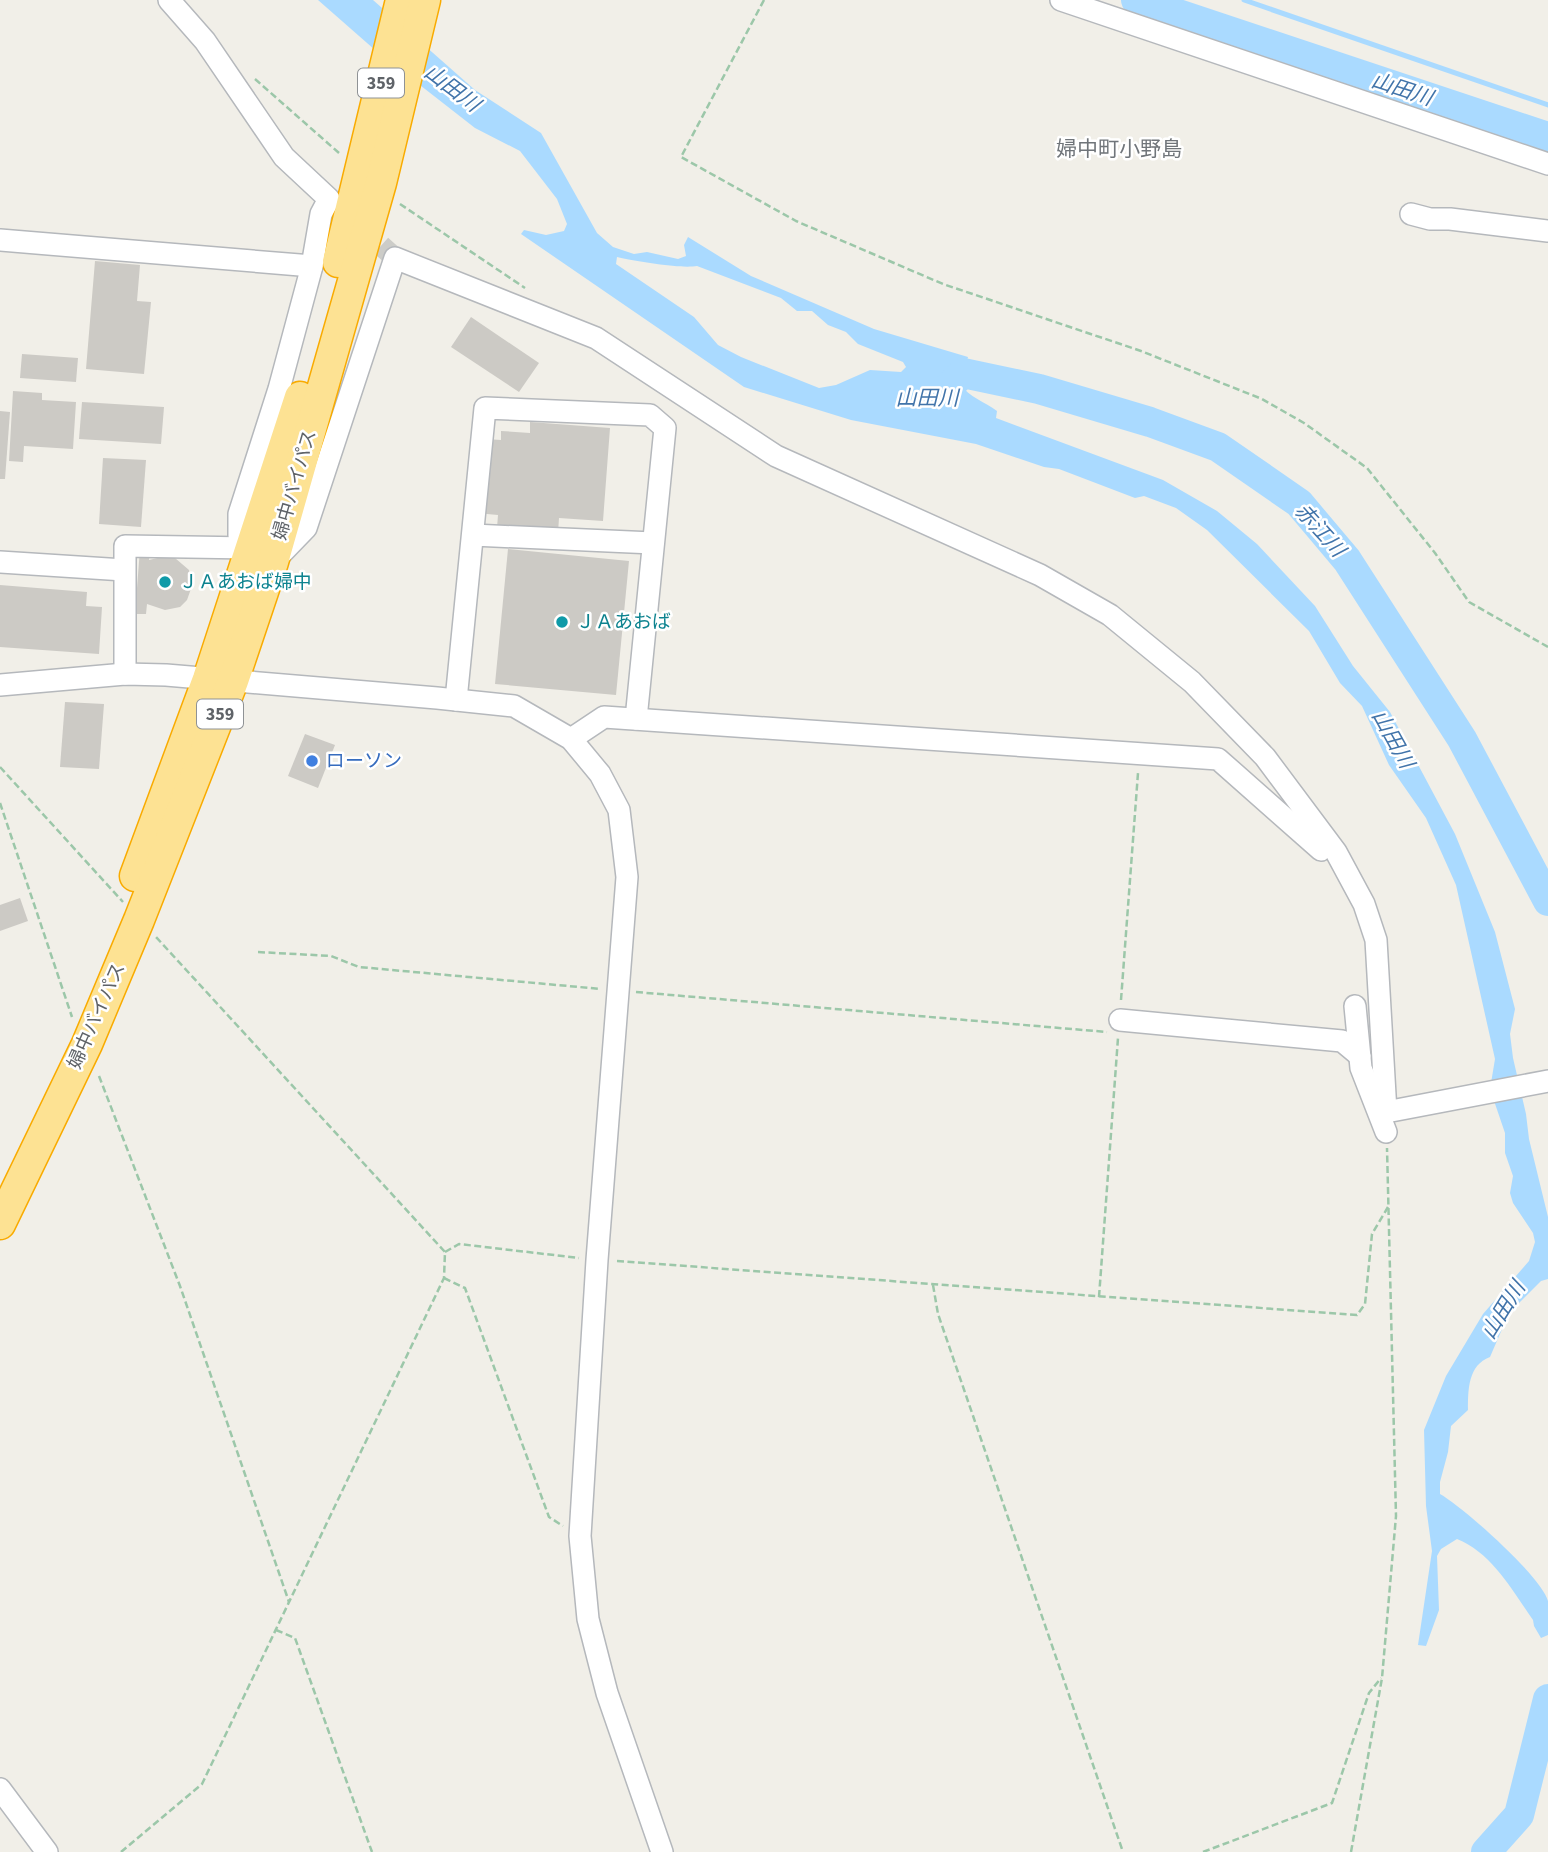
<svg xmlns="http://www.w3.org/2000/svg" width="1548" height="1852" viewBox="0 0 1548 1852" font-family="'Source Sans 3','Noto Sans JP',sans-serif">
	<rect width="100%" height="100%" fill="#f1efe8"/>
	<!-- water -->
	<path fill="#aadaff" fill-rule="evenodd" d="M318 0H373L475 90 541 133 597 233 613 247 634 254 647 252 678 259 686 256 684 245 688 237 751 276 874 329 968 357 960 384C969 397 985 402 997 411L996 418 1163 480 1217 511 1257 544 1315 606 1353 666 1390 712 1455 834 1495 932 1515 1009 1510 1034 1513 1058 1526 1114 1529 1139 1548 1217V1279L1541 1281 1509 1313 1490 1357C1468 1365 1468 1390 1468 1410L1451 1426 1448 1452 1440 1482V1494C1463 1507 1542 1577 1548 1601 1548 1611 1548 1625 1548 1635L1541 1638 1534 1626 1533 1620C1512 1590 1492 1553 1457 1539L1441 1549 1437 1556 1439 1610 1426 1646 1418 1645 1432 1551 1426 1506 1424 1430 1446 1376 1483 1314 1529 1261 1535 1242 1533 1233 1513 1203 1510 1193 1513 1176 1505 1153V1133L1490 1089 1495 1059 1456 885 1426 818 1389 765 1362 706 1340 683 1309 631 1207 530 1176 508 1144 496 1135 498 1059 469 1044 467 976 444 851 420 744 387 521 234 524 230 546 235 564 231 567 224 557 199 520 151 475 128 375 50ZM617 257C635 261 680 269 697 266L781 298 797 311H812L828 325 846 332 858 344 903 362 906 367 901 372 870 370 836 385 819 388 741 357 718 345 694 317 616 264Z"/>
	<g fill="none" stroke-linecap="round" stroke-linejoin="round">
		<!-- stream -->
		<path stroke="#aadaff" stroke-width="5" d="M1244 0 1548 105"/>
		<!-- river -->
		<g stroke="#aadaff" stroke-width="30">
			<path d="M1136 0 1548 137"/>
			<path d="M935 400 963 373 1039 389 1150 422 1218 447 1299 503 1347 560 1462 739 1548 901"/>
			<path d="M1486 1852 1519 1815 1548 1699"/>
		</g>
	</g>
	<!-- building -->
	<g fill="#cccac5">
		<path d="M95 261 140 265 137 301 151 302 144 374 86 369Z"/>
		<path d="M471 317 539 363 519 392 451 347Z"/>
		<path d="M22 354 78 358 76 382 20 378Z"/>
		<path d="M13 391 42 393V400L76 402 73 449 24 446 23 462 9 461Z"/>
		<path d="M82 402 164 407 161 444 79 439Z"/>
		<path d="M0 411 10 412 5 479H0Z"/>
		<path d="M530 422 610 428 603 521 559 518 558 533 497 528 498 515 465 512 471 438 501 440V431L530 433Z"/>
		<path d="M103 458 146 460 141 527 99 524Z"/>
		<path d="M140 549 150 550 149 560 166 556 175 558 189 570 192 586 187 600 180 607 165 610 147 604 146 614H135Z"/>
		<path d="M508 549 629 561 616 695 495 684Z"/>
		<path d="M0 585 87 592 86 606 102 607 99 654 0 647Z"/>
		<path d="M65 702 104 704 99 769 60 767Z"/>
		<path d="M305 734 335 745 318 788 288 776Z"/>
		<path d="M20 898 28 921 0 931V905Z"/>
	</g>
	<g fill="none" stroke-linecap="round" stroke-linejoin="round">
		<!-- minor-tunnel -->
		<path stroke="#ccccc8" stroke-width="21" stroke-dasharray="21 10" stroke-linecap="butt" d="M358 225 395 258"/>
		<!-- minor casing -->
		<g stroke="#b5b8bc" stroke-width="24">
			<g id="minor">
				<path d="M169 0 205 41 284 157 329 199 321 214 312 266 279 389 239 514V536L250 548"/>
				<path d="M1061 0 1548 164"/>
				<path d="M1411 214 1430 219H1450L1548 231"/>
				<path d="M0 240 312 266"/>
				<path d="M473 535 653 543"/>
				<path d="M277 558 306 528 395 258 596 338 776 456 1040 575 1110 615 1192 682 1265 757 1336 852 1364 904 1376 940 1386 1112 1548 1081"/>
				<path d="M0 562 124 570"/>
				<path d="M125 674V546L250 548"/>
				<path d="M0 685 125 674 166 675 437 698 514 706 571 739 600 774 619 810 627 877 597 1260 580 1536 588 1619 607 1693 662 1852"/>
				<path d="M456 700 485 408 650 415 665 428 636 719"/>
				<path d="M571 739 604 717 1218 759 1321 850"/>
				<path d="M1355 1006 1361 1068 1386 1132"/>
				<path d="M1120 1020 1342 1041 1360 1056"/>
				<path d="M0 1789 47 1852"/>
			</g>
		</g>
		<!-- highway casing -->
		<g stroke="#f9ab00" stroke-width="33">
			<g id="highway">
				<path d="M338 262 401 0"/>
				<path d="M135 876 208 679 300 397"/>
				<path d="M0 1224 87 1044 139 920 233 681 273 562 381 183 425 0"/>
			</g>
		</g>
		<!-- path -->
		<g stroke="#9cc7a9" stroke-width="2.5" stroke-dasharray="7 3.5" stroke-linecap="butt">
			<path d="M764 0 681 157 796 221 943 284 1141 351 1262 399 1304 423 1367 468 1435 553 1469 602 1548 647"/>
			<path d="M255 79 339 153"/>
			<path d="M400 204 525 288"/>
			<path d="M0 767 123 902"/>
			<path d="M0 803 72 1017"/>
			<path d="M258 952 331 956 359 967 601 989"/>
			<path d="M636 992 1107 1032"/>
			<path d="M1121 1000 1138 773"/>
			<path d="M99 1076 180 1286 289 1602"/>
			<path d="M445 1252 459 1244 579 1258"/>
			<path d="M617 1261 1357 1315 1365 1304 1372 1234 1388 1207"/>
			<path d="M444 1278 465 1288 549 1517 563 1526"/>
			<path d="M933 1285 938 1314 1123 1852"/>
			<path d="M1099 1297 1118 1038"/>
			<path d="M276 1630 295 1638 372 1852"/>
			<path d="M121 1852 202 1784 444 1278 445 1252 156 937"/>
			<path d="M1203 1852 1332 1803 1369 1693 1381 1678"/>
			<path d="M1351 1852 1382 1678 1396 1516 1387 1148"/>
		</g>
		<!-- minor -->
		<use href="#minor" stroke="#fff" stroke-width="21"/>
		<!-- highway -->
		<use href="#highway" stroke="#fde293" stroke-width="30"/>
	</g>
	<!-- markers -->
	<g fill="#0f9aa8" stroke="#fff" stroke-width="2.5">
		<circle cx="165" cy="582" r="7"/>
		<circle cx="562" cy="622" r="7"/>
	</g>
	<circle fill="#3f7fe0" stroke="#fff" stroke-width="2.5" cx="312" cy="761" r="7"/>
	<g text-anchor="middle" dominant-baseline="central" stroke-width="5" stroke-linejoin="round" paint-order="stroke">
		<!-- shield labels -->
		<g fill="#fff" stroke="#8f9295" stroke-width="2">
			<rect x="358" y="68.5" width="46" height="29" rx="5"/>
			<rect x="197" y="699.5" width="46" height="29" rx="5"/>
		</g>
		<g font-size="18" font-weight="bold" fill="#5f6368">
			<text x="381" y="83">359</text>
			<text x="220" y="714">359</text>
		</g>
		<!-- street labels -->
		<g font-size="19" fill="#5f6368" stroke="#fff">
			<text transform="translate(295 485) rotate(-74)">婦中バイパス</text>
			<text transform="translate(97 1016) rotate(-66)">婦中バイパス</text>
		</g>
		<!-- culture labels -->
		<g font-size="19" fill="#0d838f" stroke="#fff" text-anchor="start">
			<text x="179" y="582">ＪＡあおば婦中</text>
			<text x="576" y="622">ＪＡあおば</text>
		</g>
		<!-- shop labels -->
		<g font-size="19" fill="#366cbe" stroke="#fff" text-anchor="start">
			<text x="326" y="761">ローソン</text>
		</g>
		<!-- water labels -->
		<g font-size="21" font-style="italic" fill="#4174aa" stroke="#fff">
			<text transform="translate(452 88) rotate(37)">山田川</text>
			<text transform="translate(1402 89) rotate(18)">山田川</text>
			<text x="927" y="398">山田川</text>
			<text transform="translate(1320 530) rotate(48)">赤江川</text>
			<text transform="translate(1393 739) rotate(61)">山田川</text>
			<text transform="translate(1503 1310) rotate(-58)">山田川</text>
		</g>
		<!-- neighbourhood labels -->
		<g font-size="21" fill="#70757a" stroke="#fff">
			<text x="1119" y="149">婦中町小野島</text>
		</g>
	</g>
</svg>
